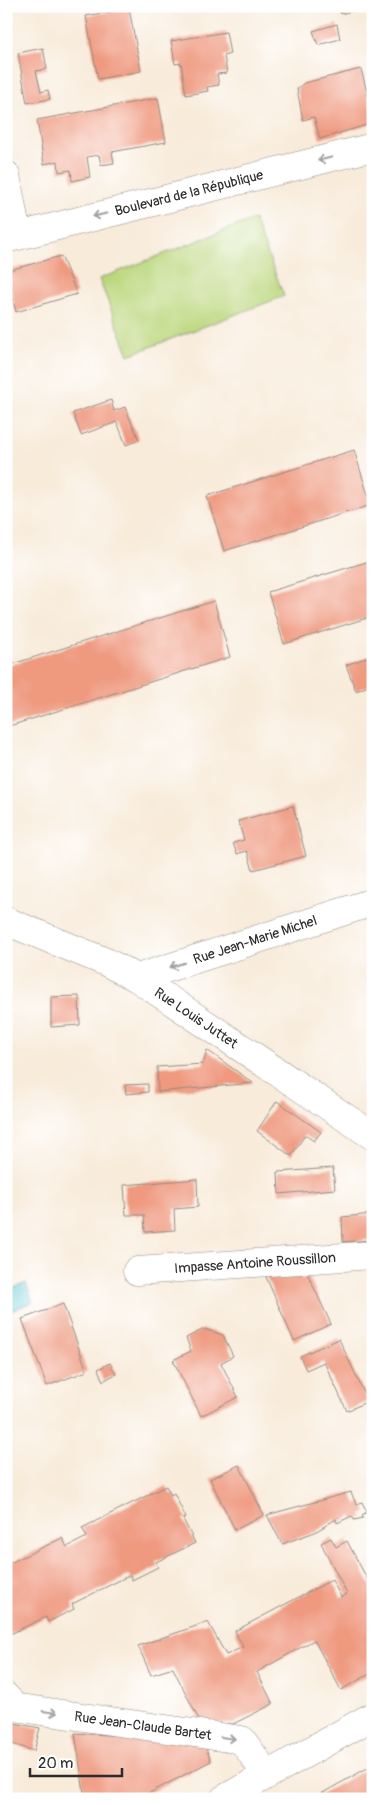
<svg xmlns="http://www.w3.org/2000/svg" width="379" height="1805" viewBox="0 0 379 1805" font-family="Pangolin,sans-serif">
	<rect width="100%" height="100%" fill="#fff"/>
	<filter id="ink" filterUnits="userSpaceOnUse"><feTurbulence type="fractalNoise" baseFrequency=".02" numOctaves="2"/><feDisplacementMap in="SourceGraphic" scale="10" xChannelSelector="R" yChannelSelector="G"/><feConvolveMatrix kernelMatrix="1 2 1 2 8 2 1 2 1" color-interpolation-filters="sRGB"/></filter>
	<filter id="wash" filterUnits="userSpaceOnUse"><feTurbulence type="fractalNoise" baseFrequency=".0096" numOctaves="4" result="noise"/><feDisplacementMap in="SourceGraphic" scale="20" xChannelSelector="R" yChannelSelector="G"/><feGaussianBlur stdDeviation="1.12" result="paint"/><feColorMatrix in="noise" values="0 0 0 0 0 0 0 0 0 0 0 0 0 0 0 0 0 1.4 0 .05"/><feComposite in="paint" operator="in"/></filter>
	<g filter="url(#wash)">
		<rect width="100%" height="100%" fill="#f8ebda"/>
		<!-- green -->
		<path fill="#bbd77d" stroke="#738154" d="M254 219 284 296 129 355 99 279Z"/>
		<!-- water -->
		<path fill="#58c4d0" stroke="#42787e" d="M26 1283 33 1302 6 1313V1291Z"/>
		<g id="blocks">
			<!-- building -->
			<g fill="#ef997f">
				<path d="M339 6H365V7L341 14Z"/>
				<path d="M129 8 141 71 98 79 86 16Z"/>
				<path d="M337 24 340 39 318 45 313 31Z"/>
				<path d="M226 32 230 54 224 56 227 73 217 74 219 85 207 87 208 91 186 95 181 63 175 64 171 41Z"/>
				<path d="M43 48 47 69 36 71 41 92 48 90 50 99 27 103 18 53Z"/>
				<path d="M361 69 373 115V123L320 139 314 117 303 120 297 89 304 83Z"/>
				<path d="M158 98 166 142 112 152 114 163 101 165 99 155 87 157 90 177 72 181 71 170 59 172 58 161 44 164 37 120Z"/>
				<path d="M61 256 77 294 16 312 6 271Z"/>
				<path d="M111 400 114 411 125 407 139 440 126 445 117 422 81 435 73 413Z"/>
				<path d="M354 450 371 505 224 551 207 496Z"/>
				<path d="M373 560V616L284 644 268 592Z"/>
				<path d="M214 601 230 657 6 727V666Z"/>
				<path d="M373 655V684L356 691 346 665Z"/>
				<path d="M293 806 306 856 253 870 247 851 237 854 233 843 244 840 238 821Z"/>
				<path d="M79 996 80 1025 51 1027V997Z"/>
				<path d="M207 1050 253 1083 158 1092 157 1067 203 1064Z"/>
				<path d="M148 1084V1092L126 1094 125 1085Z"/>
				<path d="M277 1101 321 1132 314 1141 305 1135 291 1156 257 1131Z"/>
				<path d="M333 1168 335 1189 279 1194 278 1172Z"/>
				<path d="M197 1179 198 1207 174 1209 175 1230 145 1232 144 1215H126L124 1185Z"/>
				<path d="M373 1214V1240L343 1242 342 1217Z"/>
				<path d="M301 1260 331 1324 294 1341 263 1270Z"/>
				<path d="M63 1304 87 1371 47 1386 22 1319Z"/>
				<path d="M204 1329 223 1335 233 1356 221 1363 238 1397 201 1416 173 1360 191 1351 186 1338Z"/>
				<path d="M339 1339 368 1401 347 1411 324 1362 306 1370 300 1356Z"/>
				<path d="M110 1363 116 1374 103 1381 98 1369Z"/>
				<path d="M239 1465 264 1515 235 1530 210 1479Z"/>
				<path d="M166 1486 171 1495 174 1493 186 1518 183 1519 195 1543 156 1562 158 1567 132 1580 130 1575 72 1604 74 1609 48 1622 46 1617 6 1636V1565L62 1538 67 1547 87 1537 82 1528Z"/>
				<path d="M351 1492 356 1504 362 1502 367 1512 362 1515 363 1518 354 1520 352 1516 337 1523 336 1519 315 1532 282 1544 267 1515Z"/>
				<path d="M331 1538 336 1547 347 1541 373 1590V1672L341 1690 314 1640 257 1672 273 1704 233 1724 200 1722 173 1668 151 1675 138 1646 208 1622 226 1655 243 1647 235 1631 312 1590 332 1580 341 1597 347 1594 321 1543Z"/>
				<path d="M9 1722 40 1728 34 1751 6 1742V1725Z"/>
				<path d="M75 1733 203 1741 211 1761 138 1799H85Z"/>
				<path d="M373 1765V1799H312L335 1786Z"/>
			</g>
		</g>
	</g>
	<g filter="url(#ink)">
		<use href="#blocks" fill-opacity="0" stroke="#928b82" stroke-width="1"/>
		<g fill="none" stroke-linecap="round" stroke-linejoin="round">
			<!-- minor casing -->
			<g stroke="#928b82" stroke-width="29">
				<g id="minor">
					<path d="M6 175 17 236"/>
					<path d="M6 239 373 147"/>
					<path d="M137 978 373 902"/>
					<path d="M137 1271 373 1255"/>
					<path d="M6 1697 14 1707 242 1740 267 1775"/>
				</g>
			</g>
			<!-- primary casing -->
			<g stroke="#928b82" stroke-width="29">
				<g id="primary">
					<path d="M6 921 106 962 137 978 373 1136"/>
					<path d="M224 1799 373 1716"/>
				</g>
			</g>
			<!-- minor -->
			<use href="#minor" stroke="#fff" stroke-width="28"/>
			<!-- primary -->
			<use href="#primary" stroke="#fff" stroke-width="28"/>
		</g>
		<!-- one-way arrows -->
		<defs><path id="oneway-shaft" d="M-6 0H5M1.5-3L5.5 0L1.5 3" fill="none" stroke-width="1.6" stroke-linecap="round" stroke-linejoin="round" transform="scale(1.25)"/></defs>
		<g stroke="#a0a0a0">
			<use href="#oneway-shaft" transform="translate(325 159) rotate(166)"/>
			<use href="#oneway-shaft" transform="translate(100 215) rotate(166)"/>
			<use href="#oneway-shaft" transform="translate(177 965) rotate(162)"/>
			<use href="#oneway-shaft" transform="translate(50 1712) rotate(8)"/>
			<use href="#oneway-shaft" transform="translate(228 1738) rotate(8)"/>
		</g>
	</g>
	<g text-anchor="middle" dominant-baseline="central" stroke-width="5" stroke-linejoin="round" paint-order="stroke">
		<!-- street labels -->
		<g font-size="14" fill="#2b2b2b" stroke="#fff">
			<text transform="translate(189 193) rotate(-14)">Boulevard de la République</text>
			<text transform="translate(255 940) rotate(-18)">Rue Jean-Marie Michel</text>
			<text transform="translate(196 1018) rotate(34)">Rue Louis Juttet</text>
			<text transform="translate(255 1263) rotate(-4)">Impasse Antoine Roussillon</text>
			<text transform="translate(143 1726) rotate(8)">Rue Jean-Claude Bartet</text>
		</g>
	</g>
	<!-- margin -->
	<rect width="379" height="1805" fill="none" stroke="#fff" stroke-width="25"/>
	<!-- scale -->
	<path d="M30 1768v8h92v-8" fill="none" stroke="#2b2b2b" stroke-width="2.5"/>
	<text x="38" y="1768" font-size="15" fill="#2b2b2b" stroke="#ffffff" stroke-width="4" paint-order="stroke">20 m</text>
</svg>
